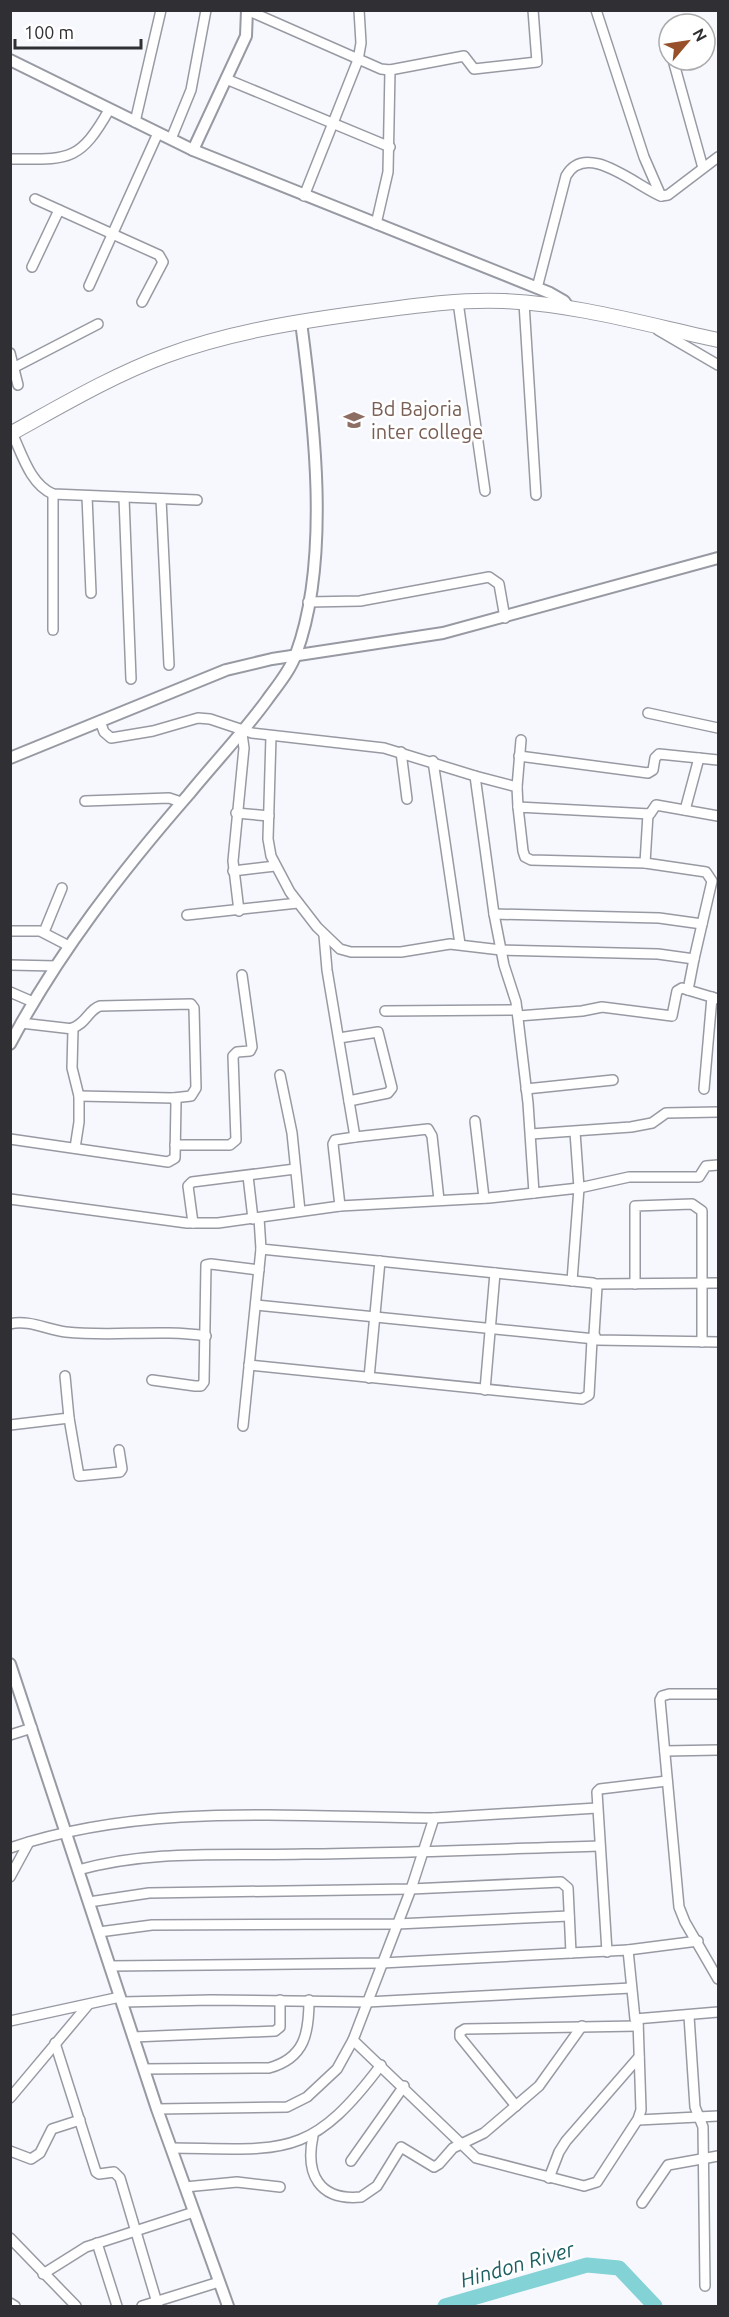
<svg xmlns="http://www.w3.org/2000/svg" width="729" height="2317" viewBox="0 0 729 2317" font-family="Ubuntu,sans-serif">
	<rect width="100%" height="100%" fill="#f7f8fe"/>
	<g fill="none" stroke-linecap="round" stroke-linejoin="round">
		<!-- river -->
		<path stroke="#82d2d6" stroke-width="15" d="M445 2306 587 2265 619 2268 655 2306"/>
		<!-- minor casing -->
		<g stroke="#989aa3" stroke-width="12">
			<g id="minor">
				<path d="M247 10 381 69 390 70 464 56 474 69 537 62 533 10"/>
				<path d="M596 10 644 157 661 196"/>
				<path d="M668 43 669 47"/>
				<path d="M673 60 703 168"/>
				<path d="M226 79 390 147"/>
				<path d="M135 122 161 10"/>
				<path d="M171 139 191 90 206 10"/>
				<path d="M10 159C68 159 79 163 109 110"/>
				<path d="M304 196 358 60 361 43 359 10"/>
				<path d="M35 199 159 255 163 262 142 302"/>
				<path d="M376 224 388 172 390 70"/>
				<path d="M32 267 59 210"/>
				<path d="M89 286 158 133"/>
				<path d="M537 288 566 176C586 140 636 186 661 196L668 195 718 157"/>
				<path d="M458 302 485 491"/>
				<path d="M524 303 536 495"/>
				<path d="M658 330 718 365"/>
				<path d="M10 353 18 385"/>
				<path d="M13 368 98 324"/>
				<path d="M12 433C22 454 30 484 53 494L197 500"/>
				<path d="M53 494V630"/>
				<path d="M87 496 91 593"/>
				<path d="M124 498 131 679"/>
				<path d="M161 499 169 665"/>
				<path d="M308 602 360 601 489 577 499 584 505 618"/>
				<path d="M648 713 718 728"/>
				<path d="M100 721 104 732 111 738 153 731 198 718 210 719 252 733 384 748 475 776 494 914 504 965 516 1002 528 1103 534 1193 579 1188 572 1281"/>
				<path d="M271 736 268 839 271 856 290 892 317 927 340 949 351 952H401L450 944 501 950 658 954 694 959 712 881 706 872 645 863 531 860 525 857 523 851 518 807 650 814 656 805 718 816"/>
				<path d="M401 752 407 799"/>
				<path d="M519 756 648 773 653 770 655 758 659 754 718 760"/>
				<path d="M433 761 460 944"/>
				<path d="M475 776 517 787 518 807"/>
				<path d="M517 787 521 740"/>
				<path d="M85 801 169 798 181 802"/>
				<path d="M685 810 699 758"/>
				<path d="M236 813 269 816"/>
				<path d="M645 863 648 814"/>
				<path d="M233 871 275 866"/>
				<path d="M239 911 233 861 244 748 242 734"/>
				<path d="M494 914 659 918 702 924"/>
				<path d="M187 915 298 903"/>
				<path d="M10 931H40L69 946"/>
				<path d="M44 932 62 888"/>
				<path d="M324 935 327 970 355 1137 428 1129 432 1136 439 1200"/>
				<path d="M10 965 56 966"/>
				<path d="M688 990 718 999"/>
				<path d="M10 992 33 1002"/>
				<path d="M385 1011 517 1010"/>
				<path d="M518 1016 582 1011 602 1007 672 1016 677 991 682 988 688 990 694 959"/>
				<path d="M21 1023 73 1029 72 1068 79 1096V1122L75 1148"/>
				<path d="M72 1028C86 1024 88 1010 100 1006L191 1004 194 1008 196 1088 191 1096 173 1098"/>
				<path d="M339 1038 378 1032 392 1088 388 1093 349 1101"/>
				<path d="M280 1075 292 1133 300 1211"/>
				<path d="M526 1089 613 1080"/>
				<path d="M704 1089 712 997"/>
				<path d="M475 1121 484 1198"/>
				<path d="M575 1132 579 1188 629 1177H699L706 1166 718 1165"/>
				<path d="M531 1134 631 1127 652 1123 666 1113 718 1112"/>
				<path d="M10 1139 168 1162 175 1158 176 1102 173 1098 79 1096"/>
				<path d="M175 1145H230L236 1140 233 1056 237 1052 250 1051 252 1047 242 975"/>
				<path d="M248 1176 253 1219"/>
				<path d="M10 1199 187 1223H218L340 1206 489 1198 534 1193"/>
				<path d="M340 1206 333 1144 335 1140 355 1137"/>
				<path d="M259 1218 261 1249 593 1283 597 1287 594 1334 597 1340 718 1342"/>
				<path d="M193 1223 188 1186 192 1182 295 1169"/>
				<path d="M596 1284 718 1283"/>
				<path d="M635 1284V1206L692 1204 702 1211V1342"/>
				<path d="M256 1305 595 1339"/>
				<path d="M10 1324C28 1319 48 1330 66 1332 112 1337 160 1329 206 1336"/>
				<path d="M249 1365 582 1399 589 1395 592 1340"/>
				<path d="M369 1378 380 1261"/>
				<path d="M152 1380 195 1386H201L204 1382 206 1265 211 1264 259 1270"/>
				<path d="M485 1390 495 1273"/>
				<path d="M69 1418 79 1476 120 1472 122 1469 119 1450"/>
				<path d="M10 1425 69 1418 65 1376"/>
				<path d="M243 1426 261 1249"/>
				<path d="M718 1694H669L662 1696 660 1700 679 1907 685 1922 718 1979"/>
				<path d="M10 1735 32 1728"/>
				<path d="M665 1751 718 1750"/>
				<path d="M434 1818 597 1808"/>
				<path d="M10 1848C146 1802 294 1817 434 1818L411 1889 353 2040 337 2069 307 2097 287 2107 157 2109"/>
				<path d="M78 1870C152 1849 228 1856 304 1854 403 1853 501 1849 599 1846"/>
				<path d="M10 1877 29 1842"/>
				<path d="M89 1902 149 1893 411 1889 561 1882 568 1888 571 1953"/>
				<path d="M99 1932 152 1925 397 1924 569 1916"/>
				<path d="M628 1950 698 1941"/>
				<path d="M607 1952 597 1792 600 1789 667 1781"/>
				<path d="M110 1966 382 1963 628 1950 635 2019 718 2012"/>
				<path d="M122 2002 211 2000 367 2002 631 1988"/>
				<path d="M689 2016 695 2107 703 2127 705 2286"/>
				<path d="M10 2021 120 1997"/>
				<path d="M133 2037 275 2031 280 2027V2000"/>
				<path d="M353 2040 476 2158 584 2186 597 2182 638 2119 641 2110 638 2020"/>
				<path d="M55 2043 96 2172 99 2174 114 2172 120 2178 158 2306"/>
				<path d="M144 2069 269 2068C305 2058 309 2033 309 2000"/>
				<path d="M10 2098 88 2005"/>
				<path d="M516 2106 460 2037V2032L465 2029 638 2026"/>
				<path d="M638 2120 718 2116"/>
				<path d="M313 2136C305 2174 319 2201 361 2197L377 2186 401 2147 434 2167 439 2164 453 2148 484 2133 539 2086 582 2026"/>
				<path d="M171 2148C283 2149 309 2161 381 2065"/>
				<path d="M10 2151 31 2159 40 2153 52 2129 80 2120"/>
				<path d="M351 2161 404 2086"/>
				<path d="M549 2178 559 2152 566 2141 639 2057"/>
				<path d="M185 2187 237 2182 280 2187"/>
				<path d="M642 2203 668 2165 718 2156"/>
				<path d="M10 2238 76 2306"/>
				<path d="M97 2243 117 2306"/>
				<path d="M43 2274 86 2247 194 2212"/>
				<path d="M10 2303 15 2306"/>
				<path d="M142 2306 219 2282"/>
			</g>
		</g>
		<!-- tertiary casing -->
		<g stroke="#989aa3" stroke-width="14">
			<g id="tertiary">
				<path d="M10 60 193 150 550 293 564 301 569 308"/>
				<path d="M193 150 246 36 247 10"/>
				<path d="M10 758 226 670 272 659 443 633 718 558"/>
				<path d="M10 1044C58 953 122 871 189 794 215 762 243 733 267 700 277 686 290 671 296 654 331 560 314 420 301 322"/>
				<path d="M10 1664 157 2109 228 2306"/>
			</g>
		</g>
		<!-- primary casing -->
		<g stroke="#989aa3" stroke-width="16">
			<path id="primary" d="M10 434C61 406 111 376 165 356 229 332 300 321 368 312 413 306 459 299 504 301 576 304 648 325 718 340"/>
		</g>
		<!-- minor -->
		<use href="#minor" stroke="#fff" stroke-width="9"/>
		<!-- tertiary -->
		<use href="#tertiary" stroke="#fff" stroke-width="10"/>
		<!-- primary -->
		<use href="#primary" stroke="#fff" stroke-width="14"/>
	</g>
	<!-- icons -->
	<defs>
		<g id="school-bare" transform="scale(1.62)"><path d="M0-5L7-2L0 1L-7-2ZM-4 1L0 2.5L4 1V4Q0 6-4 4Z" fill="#8d6e63" stroke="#fff" stroke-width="2.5" paint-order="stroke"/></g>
	</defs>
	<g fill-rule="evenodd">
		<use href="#school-bare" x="354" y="420"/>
	</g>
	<g text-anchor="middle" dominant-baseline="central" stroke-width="5" stroke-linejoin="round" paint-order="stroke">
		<!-- education labels -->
		<g font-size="20" fill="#785e54" stroke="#fff" text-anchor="start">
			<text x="371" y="408">Bd Bajoria<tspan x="371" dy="23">inter college</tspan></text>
		</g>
		<!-- water labels -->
		<g font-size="21" font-style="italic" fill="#1d6063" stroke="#fff">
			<text transform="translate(517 2264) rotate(-16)">Hindon River</text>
		</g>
	</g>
	<!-- border -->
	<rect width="729" height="2317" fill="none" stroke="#303034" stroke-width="24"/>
	<!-- north arrow -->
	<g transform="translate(687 42) rotate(61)"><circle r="28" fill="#ffffff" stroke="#acacae" stroke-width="1.5"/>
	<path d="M0-4.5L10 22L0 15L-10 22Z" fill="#975029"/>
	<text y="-9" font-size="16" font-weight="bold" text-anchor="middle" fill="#303034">N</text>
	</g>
	<!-- scale -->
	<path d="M15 39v9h126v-9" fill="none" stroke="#303034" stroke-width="3"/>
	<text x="24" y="39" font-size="18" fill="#303034" stroke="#ffffff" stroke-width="4.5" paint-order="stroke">100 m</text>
</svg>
